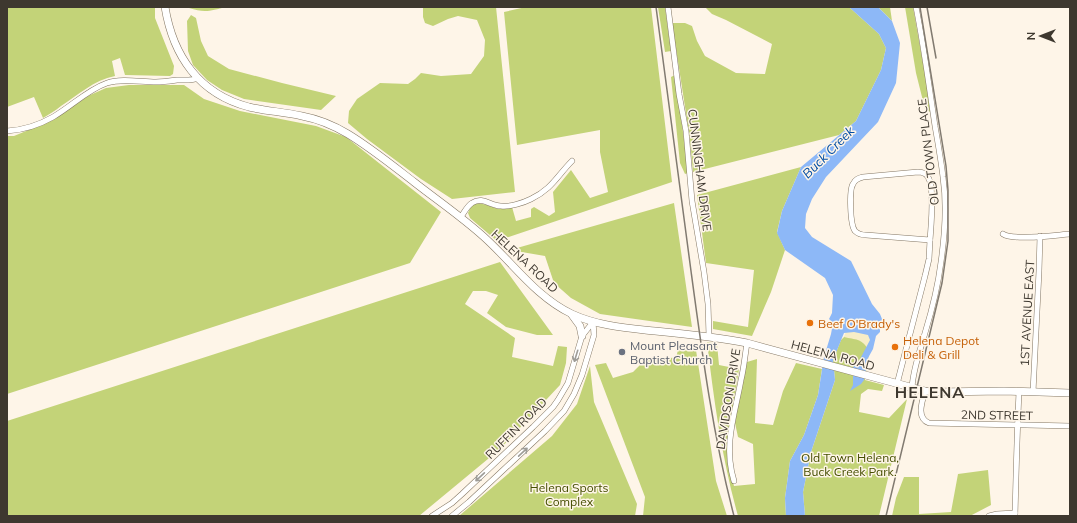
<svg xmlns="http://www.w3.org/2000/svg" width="1077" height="523" viewBox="0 0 1077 523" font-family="Mulish,sans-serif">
	<rect width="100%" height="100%" fill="#fef5e8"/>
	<!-- green -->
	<g fill="#c3d378">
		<path d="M7 7H155V18L174 66 173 74 170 76 125 75 120 58 112 61 115 76C94 80 78 95 61 106 55 111 49 114 43 118L34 97 7 107Z"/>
		<path d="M189 7H226C211 11 204 13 189 8Z"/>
		<path d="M423 7H496L515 192 452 199 421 179 367 139 348 123 349 111 357 99 380 83 408 84 415 79 421 73 441 76 471 74 484 56 485 40 477 20 458 16 448 19 433 26 425 23 423 17Z"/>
		<path d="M526 7H651L672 182 497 241 470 218 468 213 472 204 478 203 487 205 498 209 512 207 516 221 531 217V209L534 207 549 216 555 212 553 192 571 170 590 198 608 192 600 152V130L517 145 504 12Z"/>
		<path d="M658 7H665L671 51 665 52Z"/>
		<path d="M705 7H849L879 34 886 48 881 70 856 121 839 135 693 172 690 139 672 23H685L692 26 697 41 705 56 736 73 765 74 772 44 726 20 712 14Z"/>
		<path d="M878 7H890L892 21Z"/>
		<path d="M905 7H913L932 113 925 109 916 73Z"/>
		<path d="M191 15 196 18 201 41 208 56 229 69 282 83 336 96 321 110 244 99 222 90 207 80 193 65 188 51 187 21Z"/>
		<path d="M675 75 683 132 688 173 685 174 680 163 671 77Z"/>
		<path d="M129 85H184L204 99 240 111 316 126 346 137 441 212 410 263 7 394V136H14L53 120 88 96 106 88Z"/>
		<path d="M801 167 782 211 777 232 785 250 771 292 752 336 713 329V321L748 327 754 270 706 263 697 195Z"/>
		<path d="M674 203 692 327 600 314 571 298 554 283 545 256 510 250Z"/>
		<path d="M500 262 553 335H537L506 327 487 313 498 295 486 291H473L465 304 515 338 512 357 553 366 558 346 567 347 566 363 560 385 500 449 419 516H7V421Z"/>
		<path d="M847 334 871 339 865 380 884 385 882 391 868 389 861 394 859 412 889 418 907 399 879 516H805L803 492 811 452 835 380 833 360 841 340Z"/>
		<path d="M707 342 717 344 719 365 739 369 731 422 727 457 734 486 755 484 753 444 738 437 735 423 743 375 747 362 757 359 755 423 773 425 783 391 796 363 822 369 818 395 804 435 790 461 785 498 786 516H738C722 459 714 401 707 342Z"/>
		<path d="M679 346 696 350 716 481 727 516H643L645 497 595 365 606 363 613 378 633 372 648 357 676 358Z"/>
		<path d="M590 366 594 402 637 504 635 516H459L552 436 577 404Z"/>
		<path d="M988 470 991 505 970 516H892L896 498 904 477H919V514L951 512 958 474Z"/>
	</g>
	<!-- sand -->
	<path fill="#f7edc7" d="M846 331 869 332 871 341 868 349C861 338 856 340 844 337Z"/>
	<!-- water -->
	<path fill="#8db8f7" d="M849 7H878L892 21 900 43 896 83 878 122 826 177 812 199 806 214 805 228 812 237 851 261 872 304 880 314 884 324H880V332L876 336 873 349 868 358 864 380 861 384 850 391 853 385V367L858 363 870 340 868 335 854 332 844 333 833 360 835 380 811 452 803 492 805 516H786L785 498 790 461 804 435 818 395 824 357 831 334 833 323 829 319 832 313 833 295 825 278 785 250 777 233 782 211 801 167 856 121 881 70 886 48 879 34Z"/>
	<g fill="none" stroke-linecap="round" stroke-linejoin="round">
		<!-- street casing -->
		<g stroke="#847764" stroke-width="6">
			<g id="street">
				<path d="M668 7 679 94 686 131 692 201 704 272 708 304 709 336"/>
				<path d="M7 131C23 130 39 125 53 117 72 106 87 90 107 83 122 78 140 82 156 82 163 82 170 81 177 80 185 80 192 81 198 78"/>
				<path d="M918 172C922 172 926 173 928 177 935 187 931 227 930 240L866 235C862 235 858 234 855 231 850 225 849 190 853 184 855 179 859 178 863 177Z"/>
				<path d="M460 218C464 213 467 206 472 203 483 196 490 206 501 206 510 207 523 203 531 199 552 189 557 176 572 161"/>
				<path d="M1003 234C1013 241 1056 235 1070 234"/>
				<path d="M897 384 925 276 929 259 930 240"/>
				<path d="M912 388C913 369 920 351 925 333 932 310 938 286 941 262 945 234 947 205 943 177 941 160 938 143 935 126 929 86 924 47 916 7"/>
				<path d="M925 391C922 402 916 418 929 423L1070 426"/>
				<path d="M1033 392 1039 271 1040 236"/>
				<path d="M734 481C723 445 735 414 741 380 744 368 745 355 747 343"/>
				<path d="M432 516 452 503 462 494 533 427 553 407 558 400 568 383 582 336 593 322"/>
				<path d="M452 516 469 502 545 431 564 411 574 394 582 375 594 335 593 322"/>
				<path d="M989 516 997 514 1015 513"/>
				<path d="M1015 516C1016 475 1017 433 1019 392"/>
			</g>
		</g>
		<!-- secondary casing -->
		<g stroke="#847764" stroke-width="8">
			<g id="secondary">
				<path d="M165 7C173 56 199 94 249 107 266 111 284 112 302 116 318 119 333 125 348 134 371 148 392 165 414 182 437 200 462 217 484 237 513 263 536 297 572 314 598 326 627 328 655 331 686 334 717 337 747 343L925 391 936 392 1004 391 1070 393"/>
				<path d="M572 315 580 326 582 336"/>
			</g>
		</g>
		<!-- street -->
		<use href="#street" stroke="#fff" stroke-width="5"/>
		<!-- secondary -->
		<use href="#secondary" stroke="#fff" stroke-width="7"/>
		<!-- rail -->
		<g stroke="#817a70" stroke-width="1.5">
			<path d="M656 7C668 95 680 183 691 271 702 353 713 436 734 516"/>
			<path d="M927 7 936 58"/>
			<path d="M886 516 942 283 948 241V190L946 166 920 7"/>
		</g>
	</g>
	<!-- one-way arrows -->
	<defs><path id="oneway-shaft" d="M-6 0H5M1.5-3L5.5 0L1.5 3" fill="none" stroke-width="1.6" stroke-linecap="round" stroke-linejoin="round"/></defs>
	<g stroke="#9e9c97">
		<use href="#oneway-shaft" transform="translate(576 356) rotate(107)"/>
		<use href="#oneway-shaft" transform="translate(523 452) rotate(-43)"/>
		<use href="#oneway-shaft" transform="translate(480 477) rotate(137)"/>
	</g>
	<!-- markers -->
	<g fill="#e8710a" stroke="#fef5e8" stroke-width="1.5">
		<circle cx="810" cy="323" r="4"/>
		<circle cx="895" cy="347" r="4"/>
	</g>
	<circle fill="#6b7280" stroke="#fef5e8" stroke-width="1.5" cx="622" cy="352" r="4"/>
	<g text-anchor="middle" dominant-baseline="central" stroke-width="3" stroke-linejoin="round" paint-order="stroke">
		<!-- street labels -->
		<g font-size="12" fill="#3e382f" stroke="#fef5e8">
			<text transform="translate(928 152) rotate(-97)">OLD TOWN PLACE</text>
			<text transform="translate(700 170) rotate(83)">CUNNINGHAM DRIVE</text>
			<text transform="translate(525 261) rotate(43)">HELENA ROAD</text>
			<text transform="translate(1027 313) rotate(-87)">1ST AVENUE EAST</text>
			<text transform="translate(833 355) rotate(15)">HELENA ROAD</text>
			<text transform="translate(728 399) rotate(-81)">DAVIDSON DRIVE</text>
			<text transform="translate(997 415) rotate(1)">2ND STREET</text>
			<text transform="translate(516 428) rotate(-45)">RUFFIN ROAD</text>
		</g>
		<!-- food labels -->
		<g font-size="12" fill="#c56008" stroke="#fef5e8" text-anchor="start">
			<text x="818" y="323">Beef O'Brady's</text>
			<text x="903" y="340">Helena Depot<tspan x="903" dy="14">Deli &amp; Grill</tspan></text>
		</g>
		<!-- worship labels -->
		<g font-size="12" fill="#5b616d" stroke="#fef5e8" text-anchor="start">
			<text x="630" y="345">Mount Pleasant<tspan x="630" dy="14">Baptist Church</tspan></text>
		</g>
		<!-- park labels -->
		<g font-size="12" fill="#454e00" stroke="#fef5e8">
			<text x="850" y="457">Old Town Helena,<tspan x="850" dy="14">Buck Creek Park.</tspan></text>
			<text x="569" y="487">Helena Sports<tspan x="569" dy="14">Complex</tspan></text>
		</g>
		<!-- water labels -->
		<g font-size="13" font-style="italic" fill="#024da5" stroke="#fef5e8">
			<text transform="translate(828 152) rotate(-45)">Buck Creek</text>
		</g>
		<!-- district labels -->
		<g font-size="16" font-weight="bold" letter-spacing="1" fill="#3e382f" stroke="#fef5e8">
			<text x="930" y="392">HELENA</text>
		</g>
	</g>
	<!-- border -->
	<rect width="1077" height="523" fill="none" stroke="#3e382f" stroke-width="16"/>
	<!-- north arrow -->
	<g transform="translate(1041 36) rotate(270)" stroke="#fef5e8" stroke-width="3" paint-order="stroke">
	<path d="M0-3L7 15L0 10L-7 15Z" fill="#3e382f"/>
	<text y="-6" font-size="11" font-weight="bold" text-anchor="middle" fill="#3e382f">N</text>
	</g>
</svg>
